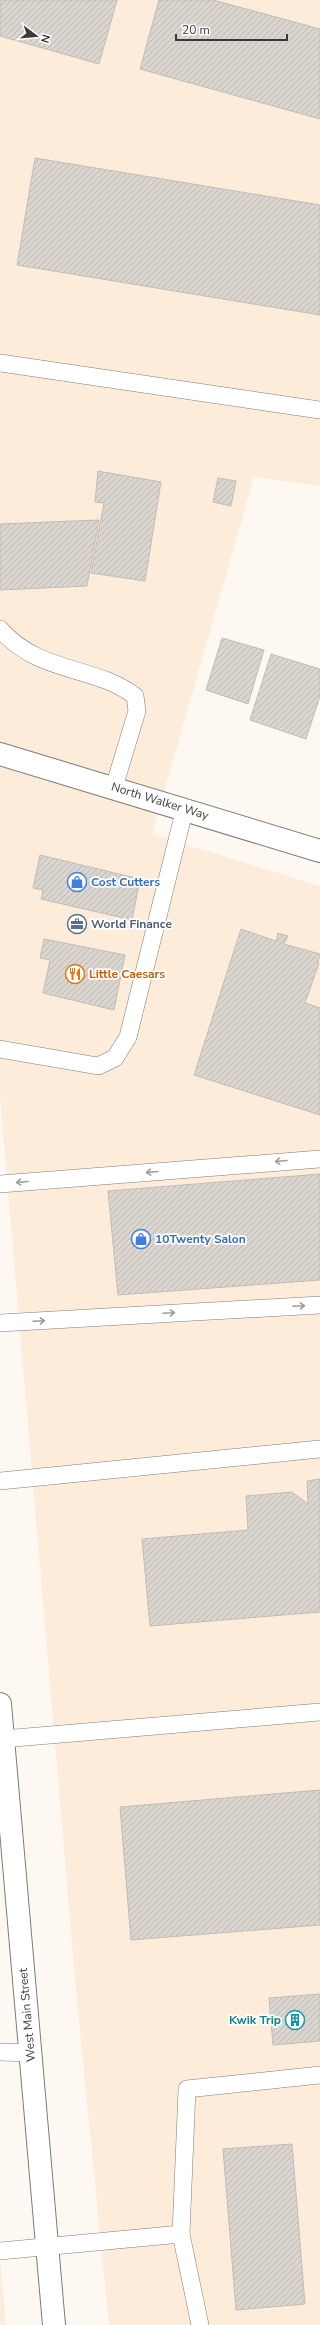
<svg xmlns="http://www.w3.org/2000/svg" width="320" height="2325" viewBox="0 0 320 2325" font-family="'Nunito Sans',sans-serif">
	<defs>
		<pattern id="building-hatch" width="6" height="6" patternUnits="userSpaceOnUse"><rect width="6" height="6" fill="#dad6cf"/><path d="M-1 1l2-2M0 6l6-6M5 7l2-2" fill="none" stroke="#bcb8b2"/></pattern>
	</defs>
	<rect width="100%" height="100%" fill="#fdf9f2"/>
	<!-- commercial -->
	<g fill="#feecdb">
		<path d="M0 0H320V486L254 477 152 834 320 886V2325H109L76 1991 0 1096Z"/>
		<path d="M0 2258 6 2325H0Z"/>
	</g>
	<!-- building -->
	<g fill="url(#building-hatch)" stroke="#c0bdb6">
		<path d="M0 0H117L99 64 0 36Z"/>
		<path d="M159 0H213L320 29V119L140 69Z"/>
		<path d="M35 158 320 205V315L17 265Z"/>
		<path d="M98 471 161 482 145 581 91 573 104 503 95 502Z"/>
		<path d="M218 478 236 481 231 506 213 502Z"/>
		<path d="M99 520 87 586 0 590V524Z"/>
		<path d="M222 638 264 650 248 704 206 690Z"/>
		<path d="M271 654 320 669V696L306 739 250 720Z"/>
		<path d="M40 855 140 879 132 920 41 899 43 890 33 888Z"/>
		<path d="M241 929 276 941 278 933 288 936 284 944 320 954 318 962 319 963 305 1003 320 1008V1115L194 1075Z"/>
		<path d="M44 939 125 955 114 1010 43 993 50 960 40 958Z"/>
		<path d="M320 1174V1280L118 1295 108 1191Z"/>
		<path d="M320 1479V1612L150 1626 142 1539 248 1530 246 1496 292 1492 308 1504 307 1481Z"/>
		<path d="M320 1790V1925L131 1940 120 1807Z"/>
		<path d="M320 1994V2041L273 2045 269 1998Z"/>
		<path d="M292 2144 305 2304 236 2310 223 2149Z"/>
	</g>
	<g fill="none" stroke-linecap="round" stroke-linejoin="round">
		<!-- lane casing -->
		<g stroke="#7f7c75" stroke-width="18">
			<g id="lane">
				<path d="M0 363 320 410"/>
				<path d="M0 629C39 674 94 665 135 696L137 711 114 787"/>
				<path d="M0 1049 98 1066 115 1058 128 1037 185 808"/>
				<path d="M0 1184 320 1159"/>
				<path d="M0 1323 320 1305"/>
				<path d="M0 1481 320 1449"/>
				<path d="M3 1739 320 1712"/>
				<path d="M0 2052 30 2053"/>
				<path d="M0 2251 181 2234"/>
				<path d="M200 2325 181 2234 187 2089 320 2075"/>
			</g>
		</g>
		<!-- street casing -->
		<g stroke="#7f7c75" stroke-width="24">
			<path id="street" d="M0 754 320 851"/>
		</g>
		<!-- secondary casing -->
		<g stroke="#7f7c75" stroke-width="24">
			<path id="secondary" d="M0 1704 54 2325"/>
		</g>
		<!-- lane -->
		<use href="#lane" stroke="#fff" stroke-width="17"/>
		<!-- street -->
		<use href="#street" stroke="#fff" stroke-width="22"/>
		<!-- secondary -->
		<use href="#secondary" stroke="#fff" stroke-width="22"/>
	</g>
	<!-- one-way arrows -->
	<defs><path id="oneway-shaft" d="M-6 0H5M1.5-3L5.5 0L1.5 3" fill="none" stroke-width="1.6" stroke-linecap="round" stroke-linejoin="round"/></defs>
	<g stroke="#9c9c9a">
		<use href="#oneway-shaft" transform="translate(281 1161) rotate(175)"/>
		<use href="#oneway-shaft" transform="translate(152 1172) rotate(175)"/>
		<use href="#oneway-shaft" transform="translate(22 1182) rotate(175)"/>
		<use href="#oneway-shaft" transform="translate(299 1306) rotate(-3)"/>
		<use href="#oneway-shaft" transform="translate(169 1313) rotate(-3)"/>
		<use href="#oneway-shaft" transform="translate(39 1321) rotate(-3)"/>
	</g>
	<!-- icons -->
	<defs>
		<g id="shop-ring" transform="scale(1)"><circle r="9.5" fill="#fff" stroke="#3f7fe0" stroke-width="1.5"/><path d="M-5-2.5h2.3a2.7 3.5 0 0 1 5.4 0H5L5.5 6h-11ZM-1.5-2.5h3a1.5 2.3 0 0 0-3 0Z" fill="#3f7fe0"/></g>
		<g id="office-ring" transform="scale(1)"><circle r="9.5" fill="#fff" stroke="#5c6f8a" stroke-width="1.5"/><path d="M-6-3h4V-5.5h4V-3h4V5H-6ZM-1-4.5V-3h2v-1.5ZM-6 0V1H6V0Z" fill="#5c6f8a"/></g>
		<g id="restaurant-ring" transform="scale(1)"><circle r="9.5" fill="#fff" stroke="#e8710a" stroke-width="1.5"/><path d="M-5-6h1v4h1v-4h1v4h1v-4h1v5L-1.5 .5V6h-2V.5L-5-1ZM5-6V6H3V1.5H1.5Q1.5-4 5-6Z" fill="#e8710a"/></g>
		<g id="building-ring" transform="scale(1)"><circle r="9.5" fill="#fff" stroke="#0f9aa8" stroke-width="1.5"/><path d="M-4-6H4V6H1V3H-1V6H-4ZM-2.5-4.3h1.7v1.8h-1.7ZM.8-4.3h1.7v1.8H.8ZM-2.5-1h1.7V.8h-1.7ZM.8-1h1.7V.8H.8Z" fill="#0f9aa8"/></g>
	</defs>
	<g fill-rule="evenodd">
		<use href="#shop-ring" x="77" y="882"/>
		<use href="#office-ring" x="77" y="924"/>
		<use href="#restaurant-ring" x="75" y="974"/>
		<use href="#shop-ring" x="141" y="1239"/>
		<use href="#building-ring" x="295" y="2020"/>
	</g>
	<g text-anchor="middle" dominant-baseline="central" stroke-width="3.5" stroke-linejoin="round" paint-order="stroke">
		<!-- street labels -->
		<g font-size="12" fill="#3a3936" stroke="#fff">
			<text transform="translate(160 801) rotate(17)">North Walker Way</text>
			<text transform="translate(27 2015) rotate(-95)">West Main Street</text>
		</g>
		<!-- shop labels -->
		<g font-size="12" font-weight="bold" fill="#366cbe" stroke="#fff" text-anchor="start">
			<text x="91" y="882">Cost Cutters</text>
			<text x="155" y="1239">10Twenty Salon</text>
		</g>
		<!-- service labels -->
		<g font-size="12" font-weight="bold" fill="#4e5e75" stroke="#fff" text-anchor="start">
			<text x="91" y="924">World Finance</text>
		</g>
		<!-- food labels -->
		<g font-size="12" font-weight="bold" fill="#c56008" stroke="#fff" text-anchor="start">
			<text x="89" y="974">Little Caesars</text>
		</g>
		<!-- culture labels -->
		<g font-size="12" font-weight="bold" fill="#0d838f" stroke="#fff" text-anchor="end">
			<text x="281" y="2020">Kwik Trip</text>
		</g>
	</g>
	<!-- north arrow -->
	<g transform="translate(36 36) rotate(106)" stroke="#ffffff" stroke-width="3" paint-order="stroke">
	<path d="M0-3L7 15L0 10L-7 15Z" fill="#3a3936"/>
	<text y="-6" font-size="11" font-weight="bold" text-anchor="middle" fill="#3a3936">N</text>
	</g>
	<!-- scale -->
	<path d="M176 34v6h111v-6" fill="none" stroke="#3a3936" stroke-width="2"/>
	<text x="182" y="34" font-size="12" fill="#3a3936" stroke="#ffffff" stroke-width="3" paint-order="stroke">20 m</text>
</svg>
